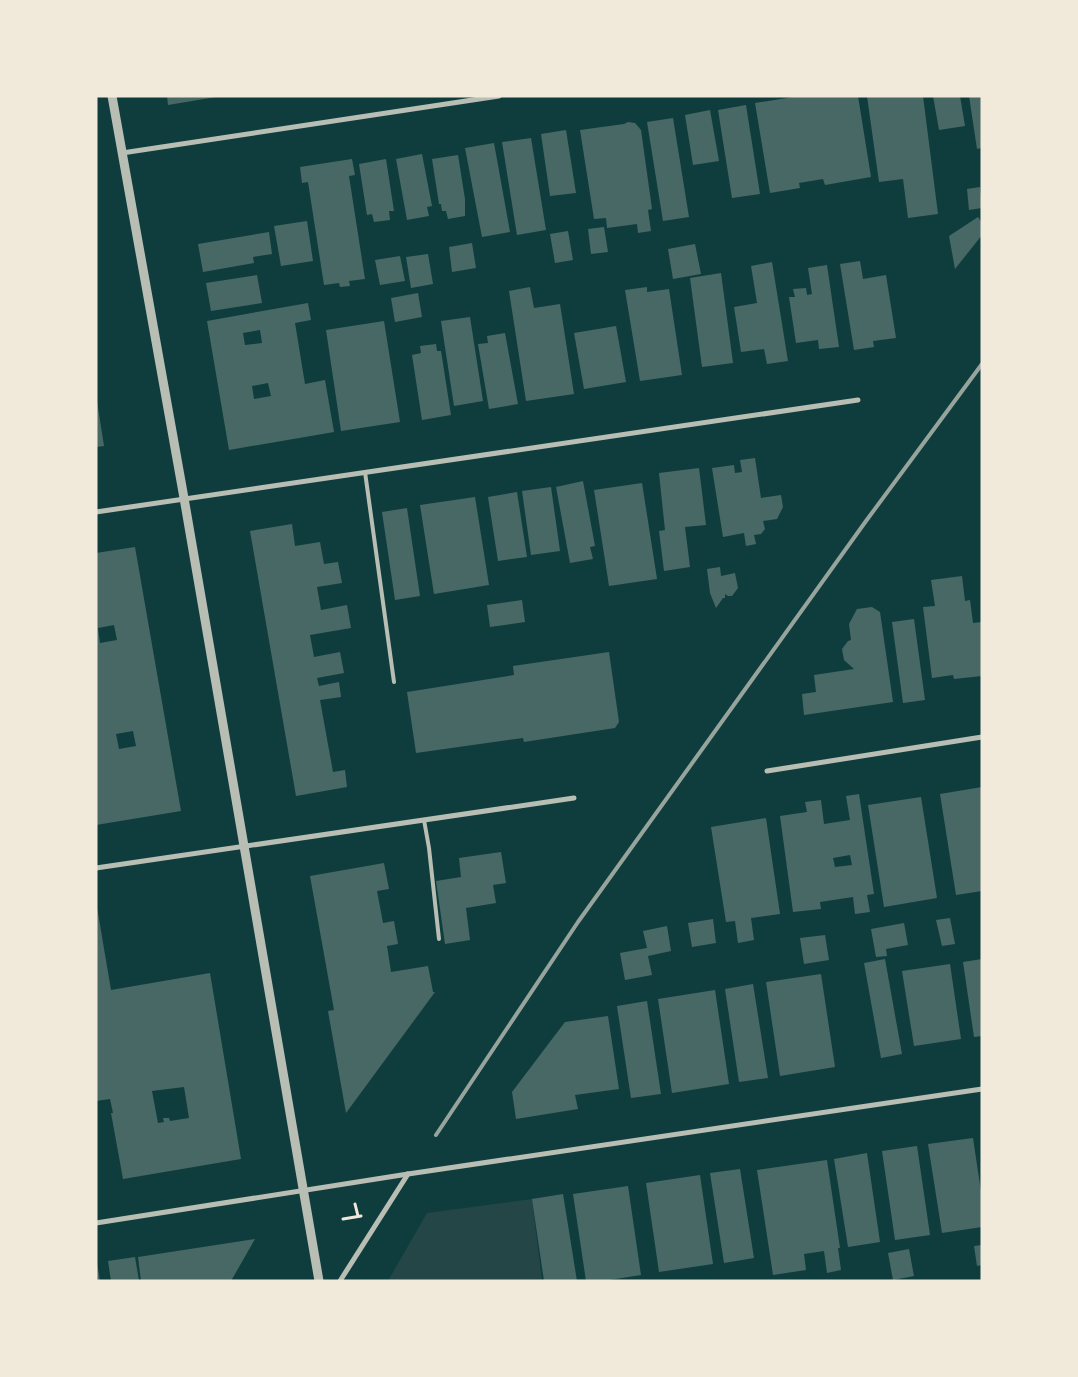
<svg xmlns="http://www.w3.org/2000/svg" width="1078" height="1377" viewBox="0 0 1078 1377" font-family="'Titillium Web',sans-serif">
	<rect width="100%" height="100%" fill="#0f3d3e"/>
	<!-- green -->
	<path fill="#244646" d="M532 1199 542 1281H388L427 1213Z"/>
	<!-- building -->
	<g fill="#486865" fill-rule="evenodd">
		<path d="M167 96H215L216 97 168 105Z"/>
		<path d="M799 96H858L871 177 825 185 823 179 799 183 800 188 770 193 755 103Z"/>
		<path d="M867 96H923L938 214 908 218 903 179 879 182Z"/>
		<path d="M933 96H960L965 126 939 130Z"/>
		<path d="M969 96H982V148L977 149Z"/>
		<path d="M746 105 760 194 732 198 718 110Z"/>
		<path d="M710 110 719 161 693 165 685 115Z"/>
		<path d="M673 118 689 217 663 221 647 122Z"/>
		<path d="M628 122 635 123 641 130 652 209 648 210 651 231 638 233 637 224 607 228 606 218 594 219 580 130 624 124Z"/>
		<path d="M566 130 576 193 550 196 541 134Z"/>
		<path d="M531 138 546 230 517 235 502 142Z"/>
		<path d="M494 143 510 232 482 237 465 148Z"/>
		<path d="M422 154 432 206 427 207 429 216 407 220 396 159Z"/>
		<path d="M458 155 465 199V216L448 219 446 211H442L441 204H439L432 159Z"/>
		<path d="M352 159 355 175 349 176 365 279 349 281 350 286 340 287 339 283 324 285 308 182 302 183 300 167Z"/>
		<path d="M386 159 394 211H389L390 220 374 222 372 214 367 215 359 164Z"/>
		<path d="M980 187 982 208 969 210 967 189Z"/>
		<path d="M978 217 982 223V235L955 269 949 236Z"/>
		<path d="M307 221 313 261 281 266 274 226Z"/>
		<path d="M604 227 608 252 591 254 588 229Z"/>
		<path d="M568 231 573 260 555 263 550 234Z"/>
		<path d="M269 232 272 254 253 257 254 263 203 272 198 244Z"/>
		<path d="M472 243 476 268 452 272 449 247Z"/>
		<path d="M695 244 701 274 673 279 668 249Z"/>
		<path d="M428 254 433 284 411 288 406 257Z"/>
		<path d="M400 256 405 281 380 285 375 260Z"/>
		<path d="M860 261 863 279 886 275 896 338 873 341 874 347 854 350 840 264Z"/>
		<path d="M772 262 788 361 767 364 764 349 741 352 734 307 757 303 751 266Z"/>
		<path d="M827 265 839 347 819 349 818 340 796 343 789 297H795L793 289 806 288 807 295 812 294 808 268Z"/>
		<path d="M721 273 733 363 702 367 690 278Z"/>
		<path d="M257 275 262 303 211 311 206 283Z"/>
		<path d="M530 287 534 308 560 304 574 394 526 401 509 291Z"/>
		<path d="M647 287V292L669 289 682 375 640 381 625 290Z"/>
		<path d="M418 293 422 317 395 322 391 298Z"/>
		<path d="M308 303 311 320 295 323 305 384 325 380 334 432 229 450 207 321ZM260 330 262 343 245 345 243 333ZM268 383 271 396 254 399 252 386Z"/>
		<path d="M470 317 483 401 454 406 441 321Z"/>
		<path d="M384 321 400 422 341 431 326 330Z"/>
		<path d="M616 326 626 382 584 389 574 333Z"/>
		<path d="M505 333 518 404 489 409 478 344 488 343 487 336Z"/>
		<path d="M436 344 437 351H441L451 415 422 420 412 355 421 353 420 346Z"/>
		<path d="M96 401H97L104 446 96 447Z"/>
		<path d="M755 458 761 498 781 495 783 507 777 519 763 521 765 529 761 534 754 535 756 544 746 546 744 533 723 537 712 468 734 465 735 473 742 472 740 460Z"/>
		<path d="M699 468 706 525 685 527 690 567 664 571 659 531 665 530 659 473Z"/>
		<path d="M583 481 595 546 590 547 593 559 570 563 556 487Z"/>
		<path d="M642 483 657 579 609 586 594 490Z"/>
		<path d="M551 487 560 551 531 555 522 491Z"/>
		<path d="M517 492 527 557 498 561 488 497Z"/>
		<path d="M475 497 489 585 434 594 420 505Z"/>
		<path d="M407 508 420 596 395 600 382 512Z"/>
		<path d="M292 524 295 546 320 542 324 564 338 562 342 583 317 587 321 610 347 605 351 628 310 635 314 657 340 652 344 673 317 678 319 686 339 682 341 697 320 700 333 772 345 770 347 787 296 796 250 531Z"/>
		<path d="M135 547 181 811 96 825V553ZM114 625 117 640 100 643 98 628ZM133 731 136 746 119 749 116 734Z"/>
		<path d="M720 567 721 576 735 573 738 588 732 596H728L725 594V598H723L716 608 710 593 707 569Z"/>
		<path d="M962 576 965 601 970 600 973 623 982 622V676L954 679 953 675 932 678 923 607 935 606 931 580Z"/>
		<path d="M522 600 525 622 490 627 487 605Z"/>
		<path d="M872 607 880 612 893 702 804 715 802 694 816 692 814 675 854 669 844 660 842 649 848 641 851 640 849 624 857 609Z"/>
		<path d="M914 619 925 700 903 703 892 622Z"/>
		<path d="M609 652 619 722 615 728 524 742 523 738 416 753 407 692 514 675 513 666Z"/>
		<path d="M982 787V891L956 895 940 794Z"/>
		<path d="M859 794 874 894 867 895 870 912 855 914 853 897 820 902 821 909 793 912 780 816 807 812 805 802 821 800 824 824 850 820 846 796ZM850 855 852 865 835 867 833 858Z"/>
		<path d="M921 797 937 898 884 907 868 805Z"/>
		<path d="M766 818 780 914 751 918 754 940 738 943 735 921 726 922 711 827Z"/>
		<path d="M501 852 506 883 493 885 496 903 466 908 470 940 445 944 436 881 461 877 459 858Z"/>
		<path d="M384 863 389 889 377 891 383 923 394 921 398 944 387 946 391 972 428 966 433 992H435L346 1113 328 1011 334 1010 310 876Z"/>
		<path d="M96 907H97L111 990 210 973 241 1159 123 1179 111 1113H113L110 1099 96 1101ZM184 1087 189 1118 170 1121 169 1118H163L164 1122 158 1123 152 1091Z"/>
		<path d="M950 918 955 944 942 946 936 920Z"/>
		<path d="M713 919 716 943 692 947 688 923Z"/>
		<path d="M904 923 908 945 886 949 887 956 876 957 871 929Z"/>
		<path d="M667 926 671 951 648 956 652 975 625 980 620 953 647 948 643 931Z"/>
		<path d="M825 935 829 960 804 964 800 938Z"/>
		<path d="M885 959 902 1054 881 1058 864 963Z"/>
		<path d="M982 959V1036L974 1037 963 962Z"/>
		<path d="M950 964 961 1039 914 1046 902 971Z"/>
		<path d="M821 974 835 1067 780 1076 766 982Z"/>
		<path d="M753 984 768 1078 739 1082 725 989Z"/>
		<path d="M715 990 729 1084 672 1093 658 999Z"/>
		<path d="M647 1001 661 1094 631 1098 617 1006Z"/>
		<path d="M608 1016 619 1089 575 1095 578 1109 516 1119 512 1092 565 1022Z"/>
		<path d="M973 1138 982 1198V1227L942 1233 928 1144Z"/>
		<path d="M917 1146 930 1235 895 1240 882 1151Z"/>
		<path d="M867 1153 880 1242 848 1247 834 1159Z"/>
		<path d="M827 1160 840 1248H838L841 1270 827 1273 824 1251 804 1254 806 1270 773 1275 757 1170Z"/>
		<path d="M740 1169 754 1258 724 1263 710 1173Z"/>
		<path d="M700 1175 713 1264 659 1272 646 1183Z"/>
		<path d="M628 1186 641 1275 603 1281H586L573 1194Z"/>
		<path d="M563 1194 577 1281H544L532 1199Z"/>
		<path d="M255 1239 231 1281H141L138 1257Z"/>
		<path d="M982 1245V1265L977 1266 974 1246Z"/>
		<path d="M909 1249 914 1276 893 1280 888 1253Z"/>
		<path d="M135 1257 139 1281H111L108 1261Z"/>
		<path d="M96 1263H97L100 1281H96Z"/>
	</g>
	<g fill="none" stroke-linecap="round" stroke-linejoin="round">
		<!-- path -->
		<g stroke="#f1e9da" stroke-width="3">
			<path d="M355 1204 358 1216"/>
			<path d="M343 1219 361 1216"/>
		</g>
		<!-- service -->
		<g stroke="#b8beb3" stroke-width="4">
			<path d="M365 472 394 682"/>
			<path d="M424 820 429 848 439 939"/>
		</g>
		<!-- minor -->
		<g stroke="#b8beb3" stroke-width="5">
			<path d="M122 153 499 96"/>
			<path d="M96 512 858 400"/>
			<path d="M767 771 982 737"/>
			<path d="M96 868 574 798"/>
			<path d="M96 1223 408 1174 982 1089"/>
			<path d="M340 1281 408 1174"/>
		</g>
		<!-- tertiary -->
		<path stroke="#b8beb3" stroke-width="9" d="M112 96 184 498 319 1281"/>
		<!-- rail -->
		<path stroke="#97a49c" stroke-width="4" d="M436 1135 578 922 866 521 982 364"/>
	</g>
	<!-- border -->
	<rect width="1078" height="1377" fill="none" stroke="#f1e9da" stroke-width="195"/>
</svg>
